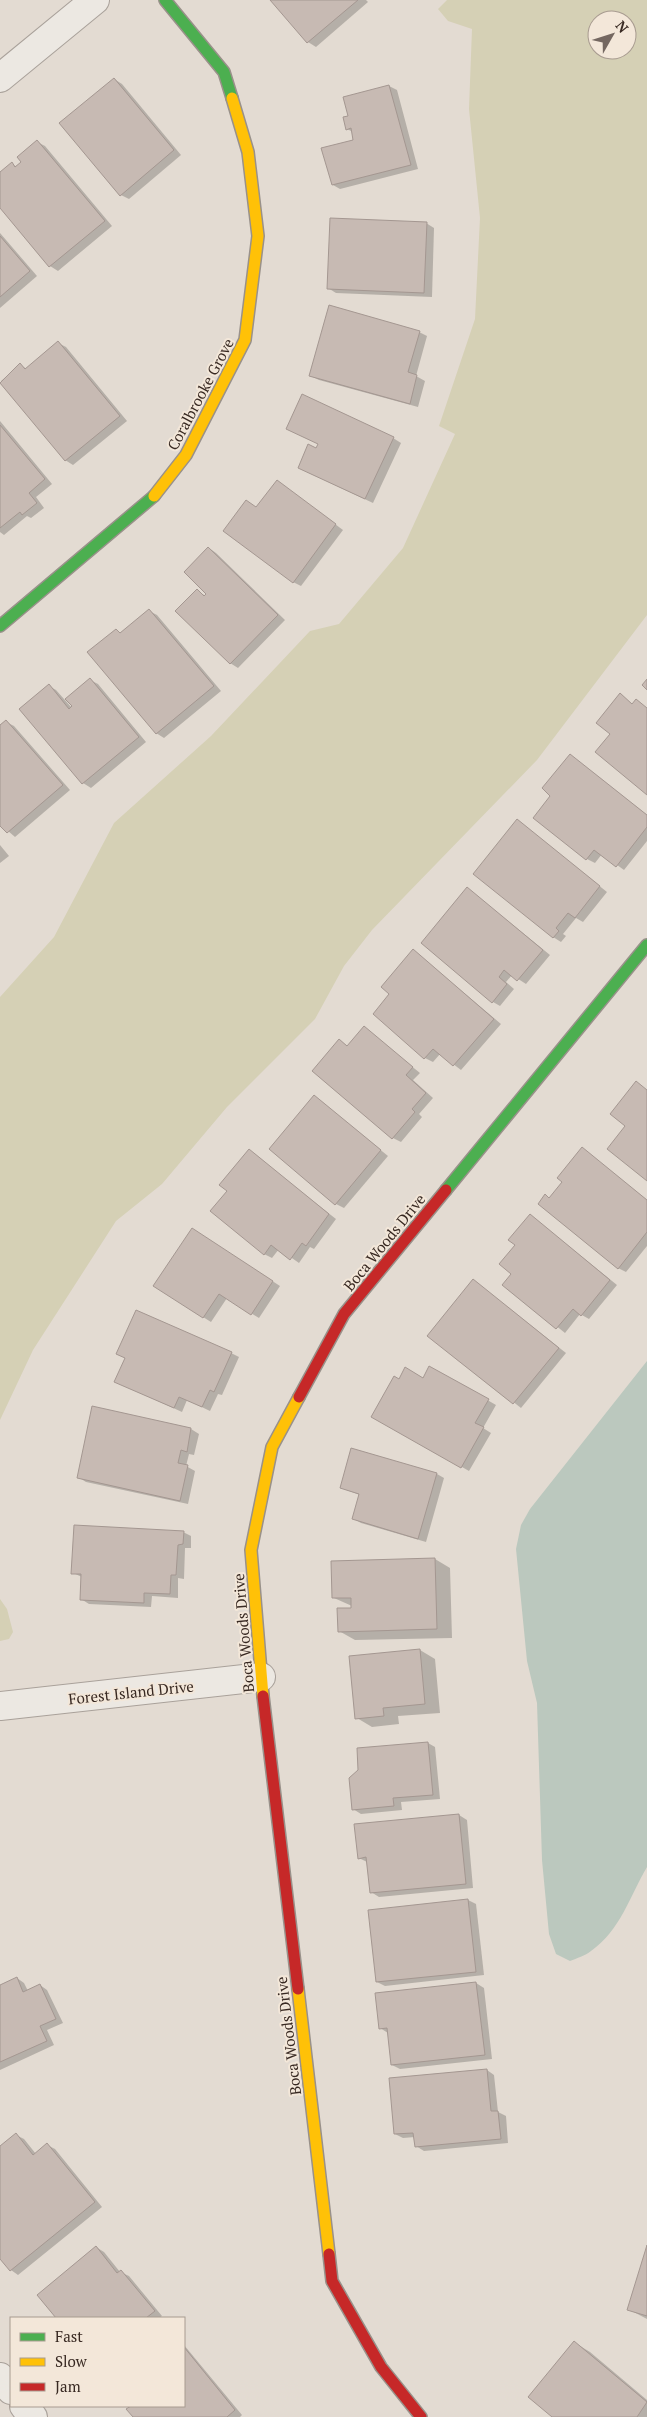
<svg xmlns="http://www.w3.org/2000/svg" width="647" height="2417" viewBox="0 0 647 2417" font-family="'PT Serif',serif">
	<rect width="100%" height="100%" fill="#e3dbd2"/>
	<!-- green -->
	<g fill="#d5d0b5" fill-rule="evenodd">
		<path d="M447 0H647V615L537 760 372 930 344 966 315 1019 227 1107 162 1184 116 1221 33 1350 0 1420V997L54 937 114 823 211 736 310 631 339 624 403 548 455 434 439 426 475 319 480 218 469 109 472 29 448 21 438 9ZM597 20H627V50H597Z"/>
		<path d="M0 1599 7 1609 13 1632 9 1639 0 1641Z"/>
	</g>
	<!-- water -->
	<path fill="#bbc8be" d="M647 1361V1867C630 1896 620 1931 591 1951 585 1956 577 1958 570 1961L556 1954 549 1934 542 1860 537 1703 527 1661 516 1549 521 1525 530 1509Z"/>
	<!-- shadow -->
	<g fill="#0003">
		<path d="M272 0H366L368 2 316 47 308 42Z"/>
		<path d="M114 79 122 84 181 155 129 199 121 195Z"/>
		<path d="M389 86 397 90 418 169 340 189 333 185 355 141 353 132 347 129Z"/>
		<path d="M37 142 45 146 112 226 58 271 50 266 0 206V174L12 164 17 167Z"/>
		<path d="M426 223 434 228 432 297 336 293 328 288Z"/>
		<path d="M0 233 37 276 0 308Z"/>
		<path d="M419 332 427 336 416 376 425 381 418 407 319 380 311 376Z"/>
		<path d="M58 343 66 347 127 421 73 465 65 460 1 381 20 365 27 369Z"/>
		<path d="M0 421 52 484 36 497 44 508 31 518 27 516 4 535 0 532Z"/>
		<path d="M393 438 401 443 373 503 307 472 317 450Z"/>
		<path d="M277 481 343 530 301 586 293 582Z"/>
		<path d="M209 548 216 553 285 620 238 668 230 663 197 591 206 596 208 594Z"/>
		<path d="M149 611 157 615 221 691 164 738 156 733 116 630 122 634Z"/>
		<path d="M90 680 98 684 146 742 91 788 83 783 21 710 49 686 56 690 72 708Z"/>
		<path d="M6 722 14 726 70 790 15 837 0 824V727Z"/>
		<path d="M570 755 647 815V841L624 870 602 854 595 863 587 859 552 796Z"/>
		<path d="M518 821 607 892 583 922 576 918 563 934 566 936 561 942 553 937Z"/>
		<path d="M0 845 9 856 0 863Z"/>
		<path d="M467 888 550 955 526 984 512 975 506 982 514 989 500 1006 493 1002Z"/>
		<path d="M414 951 501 1024 461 1070 440 1054 433 1062 425 1058 391 994Z"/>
		<path d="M364 1028 420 1073 413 1080 433 1098 419 1114 422 1117 401 1142 393 1138 339 1041 348 1046Z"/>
		<path d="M315 1097 388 1156 344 1208 336 1204Z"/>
		<path d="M582 1149 647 1200V1246L626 1272 618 1268 545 1196 550 1199 564 1182Z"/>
		<path d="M249 1151 336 1219 314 1249 310 1247 299 1263 279 1249 272 1258 264 1254 228 1191Z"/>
		<path d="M530 1215 617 1285 589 1319 580 1314 565 1333 504 1284 513 1274 517 1245Z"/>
		<path d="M200 1234 280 1286 259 1318 227 1298 211 1322 203 1317Z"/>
		<path d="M473 1280 566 1353 521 1408 429 1335Z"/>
		<path d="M231 1353 239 1357 222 1395 218 1394 210 1411 187 1400 182 1412 116 1382Z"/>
		<path d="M430 1367 496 1405 483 1428 491 1433 469 1471 373 1416 399 1380 423 1379Z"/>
		<path d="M93 1407 191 1429 199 1434 194 1455 189 1454 186 1466 195 1471 188 1504 86 1482 78 1477Z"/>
		<path d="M437 1474 444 1478 426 1542 361 1523 354 1519 360 1495 341 1488Z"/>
		<path d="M183 1532 191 1536V1548H185L184 1579 178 1578V1598L152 1596 151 1607 89 1604 81 1599 82 1577 73 1573Z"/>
		<path d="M435 1559 450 1568 452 1638 355 1640 339 1631 352 1606 334 1598Z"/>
		<path d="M420 1650 435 1659 440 1713 398 1716 399 1724 372 1727 357 1718Z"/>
		<path d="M428 1743 435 1747 440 1799 401 1802 402 1810 361 1814 353 1809Z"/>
		<path d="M459 1815 467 1820 473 1888 379 1897 371 1892 367 1862 359 1858Z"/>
		<path d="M468 1900 476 1904 484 1975 385 1986 377 1982Z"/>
		<path d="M17 1978 24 1983 28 1991 40 1985 47 1990 63 2023 47 2030 54 2045 0 2070V1986Z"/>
		<path d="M476 1983 484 1988 492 2059 400 2069 392 2065 388 2033 380 2028Z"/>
		<path d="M487 2070 494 2075 498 2112 506 2116 508 2143 424 2151 416 2146 415 2137 403 2138 395 2134Z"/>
		<path d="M16 2135 24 2139 36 2154 47 2145 55 2149 102 2207 18 2275 11 2270 0 2257V2147Z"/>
		<path d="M96 2247 104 2252 120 2272 129 2276 162 2316 159 2318H58L38 2295Z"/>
		<path d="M647 2249V2319L628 2309Z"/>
		<path d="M575 2343 590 2352 647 2400V2417H554Z"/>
		<path d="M184 2345 242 2415 240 2417H134L132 2406H184Z"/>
	</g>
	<!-- building -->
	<g fill="#c7bab3" stroke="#a49791">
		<path d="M270 0H358L307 43Z"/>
		<path d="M114 78 174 150 120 196 59 123Z"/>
		<path d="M389 85 411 165 332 185 321 148 353 140 351 128 346 130 343 117 348 116 343 97Z"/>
		<path d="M37 140 105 221 49 267 0 208V172L12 162 15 167 21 162 17 157Z"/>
		<path d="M330 218 427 222 424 293 327 289Z"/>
		<path d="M0 236 30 271 0 297Z"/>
		<path d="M329 305 420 331 408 372 417 375 410 404 309 376Z"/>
		<path d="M58 341 120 416 65 461 0 383 20 363 25 369Z"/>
		<path d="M302 394 394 437 365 499 298 468 308 444 316 448 318 444 286 429Z"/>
		<path d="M0 425 45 479 29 493 37 503 22 515 20 512 0 528Z"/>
		<path d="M277 480 336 524 293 583 223 531 246 500 256 507Z"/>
		<path d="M208 547 278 615 230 664 175 611 197 589 204 596 206 594 184 572Z"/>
		<path d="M149 609 214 686 156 734 87 652 116 629 120 633Z"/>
		<path d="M90 678 139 737 82 784 19 709 49 684 69 709 72 706 65 699Z"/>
		<path d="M647 679V690L642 685Z"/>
		<path d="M620 693 632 704 636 699 647 708V795L595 752 610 734 596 723Z"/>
		<path d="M6 720 63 785 7 833 0 826V725Z"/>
		<path d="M570 754 647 815V827L616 867 594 850 586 860 533 818 550 796 542 788Z"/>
		<path d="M517 819 600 886 575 918 568 913 556 928 559 931 553 938 473 874Z"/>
		<path d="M467 887 543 950 517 981 504 970 499 977 507 984 492 1003 421 943Z"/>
		<path d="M413 949 494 1019 453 1066 433 1049 424 1059 373 1014 389 994 381 987Z"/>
		<path d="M364 1026 413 1067 406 1075 426 1093 412 1109 415 1112 392 1139 312 1071 339 1039 347 1046Z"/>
		<path d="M636 1081 647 1090V1181L607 1149 625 1126 610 1114Z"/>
		<path d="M314 1095 381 1150 335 1205 269 1149Z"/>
		<path d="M582 1147 647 1200V1232L618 1269 538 1204 545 1194 549 1198 562 1182 557 1178Z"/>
		<path d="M249 1149 329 1214 306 1246 302 1243 290 1260 271 1245 264 1255 210 1211 227 1191 219 1185Z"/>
		<path d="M530 1214 610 1280 581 1316 573 1309 556 1329 502 1285 511 1274 499 1264 515 1245 508 1240Z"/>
		<path d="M192 1228 273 1281 251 1315 219 1294 203 1318 153 1286Z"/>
		<path d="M473 1279 559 1348 513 1404 427 1336Z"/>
		<path d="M136 1310 232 1352 214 1392 210 1390 202 1407 179 1397 174 1408 114 1382 125 1358 116 1354Z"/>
		<path d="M429 1366 489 1399 475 1423 484 1427 461 1468 371 1417 394 1376 399 1379 405 1367 423 1378Z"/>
		<path d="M92 1406 191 1428 187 1452 181 1450 178 1463 188 1465 180 1501 77 1478Z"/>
		<path d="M351 1448 437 1473 418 1539 352 1519 359 1494 340 1488Z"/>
		<path d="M74 1525 184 1531 183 1544 178 1545 176 1575H171L170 1594 144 1593V1603L80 1600 81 1574H71Z"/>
		<path d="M435 1558 437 1629 338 1632 337 1608H351V1598H332L331 1561Z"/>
		<path d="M420 1649 425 1704 383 1708 384 1716 355 1719 349 1656Z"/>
		<path d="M428 1742 433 1795 393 1798 394 1806 352 1810 349 1778 358 1770 357 1748Z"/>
		<path d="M459 1814 466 1884 370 1893 366 1857 358 1859 354 1824Z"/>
		<path d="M468 1899 476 1972 376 1982 368 1910Z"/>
		<path d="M17 1977 23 1992 40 1984 56 2019 40 2026 47 2041 0 2062V1985Z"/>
		<path d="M476 1982 485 2055 391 2065 387 2028 379 2029 375 1993Z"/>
		<path d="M487 2069 491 2111H498L501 2139 415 2147 413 2133 394 2134 389 2078Z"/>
		<path d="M16 2133 33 2155 47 2143 95 2202 10 2271 0 2259V2146Z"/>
		<path d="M647 2245V2316L627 2310Z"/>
		<path d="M96 2246 117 2273 121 2270 155 2311 146 2318H56L37 2295Z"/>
		<path d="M574 2341 647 2402 637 2417H552L528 2397Z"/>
		<path d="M184 2347 235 2410 227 2417H133L126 2409 131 2406H184Z"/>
	</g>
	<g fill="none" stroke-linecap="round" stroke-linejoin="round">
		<!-- street casing -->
		<g stroke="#a9a19a" stroke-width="30">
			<g id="street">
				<path d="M0 78 95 0"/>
				<path d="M0 1706 261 1677"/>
				<path d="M0 2377 11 2390"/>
				<path d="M24 2406 33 2417"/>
			</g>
		</g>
		<!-- fast casing -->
		<g stroke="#99918a" stroke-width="14">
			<g id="fast">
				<path d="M165 0 224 72 232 98"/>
				<path d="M0 626 154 496"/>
				<path d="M446 1190 647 945"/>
			</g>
		</g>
		<!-- slow casing -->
		<g stroke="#99918a" stroke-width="14">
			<g id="slow">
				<path d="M154 496 186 455 245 340 258 236 248 152 232 98"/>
				<path d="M263 1696 251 1550 272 1447 299 1397"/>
				<path d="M298 1989 329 2254"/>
			</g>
		</g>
		<!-- jam casing -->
		<g stroke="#99918a" stroke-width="14">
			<g id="jam">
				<path d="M299 1397 344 1314 446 1190"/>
				<path d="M263 1696 298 1989"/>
				<path d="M329 2254 332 2281 381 2367 421 2417"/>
			</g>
		</g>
		<!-- street -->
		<use href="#street" stroke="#ece8e2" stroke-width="28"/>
		<!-- fast -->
		<use href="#fast" stroke="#4caf50" stroke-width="11"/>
		<!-- slow -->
		<use href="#slow" stroke="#ffc107" stroke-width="11"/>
		<!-- jam -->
		<use href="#jam" stroke="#c62828" stroke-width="11"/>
	</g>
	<g text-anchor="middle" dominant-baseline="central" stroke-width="4" stroke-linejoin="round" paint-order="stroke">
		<!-- street labels -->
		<g font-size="15" fill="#382922" stroke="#f3e7d9">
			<text transform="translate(200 394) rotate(-62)">Coralbrooke Grove</text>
			<text transform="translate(384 1242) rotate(-51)">Boca Woods Drive</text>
			<text transform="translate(243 1633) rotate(-95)">Boca Woods Drive</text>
			<text transform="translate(131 1692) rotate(-6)">Forest Island Drive</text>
			<text transform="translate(288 2036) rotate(-97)">Boca Woods Drive</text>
		</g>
	</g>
	<!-- legend -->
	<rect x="10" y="2317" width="175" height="90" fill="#f3e7d9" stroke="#a89b90"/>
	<rect x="20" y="2333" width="25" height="8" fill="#4caf50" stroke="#a89b90"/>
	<text x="55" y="2342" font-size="15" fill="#382922">Fast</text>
	<rect x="20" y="2358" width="25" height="8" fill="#ffc107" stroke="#a89b90"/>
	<text x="55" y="2367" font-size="15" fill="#382922">Slow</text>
	<rect x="20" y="2383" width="25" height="8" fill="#c62828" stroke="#a89b90"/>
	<text x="55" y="2392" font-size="15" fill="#382922">Jam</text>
	<!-- north arrow -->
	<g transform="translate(612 35) rotate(51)"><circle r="24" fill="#f3e7d9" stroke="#a89b90"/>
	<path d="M0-4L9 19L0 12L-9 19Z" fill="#746760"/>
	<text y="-8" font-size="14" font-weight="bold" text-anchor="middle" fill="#382922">N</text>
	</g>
</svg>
